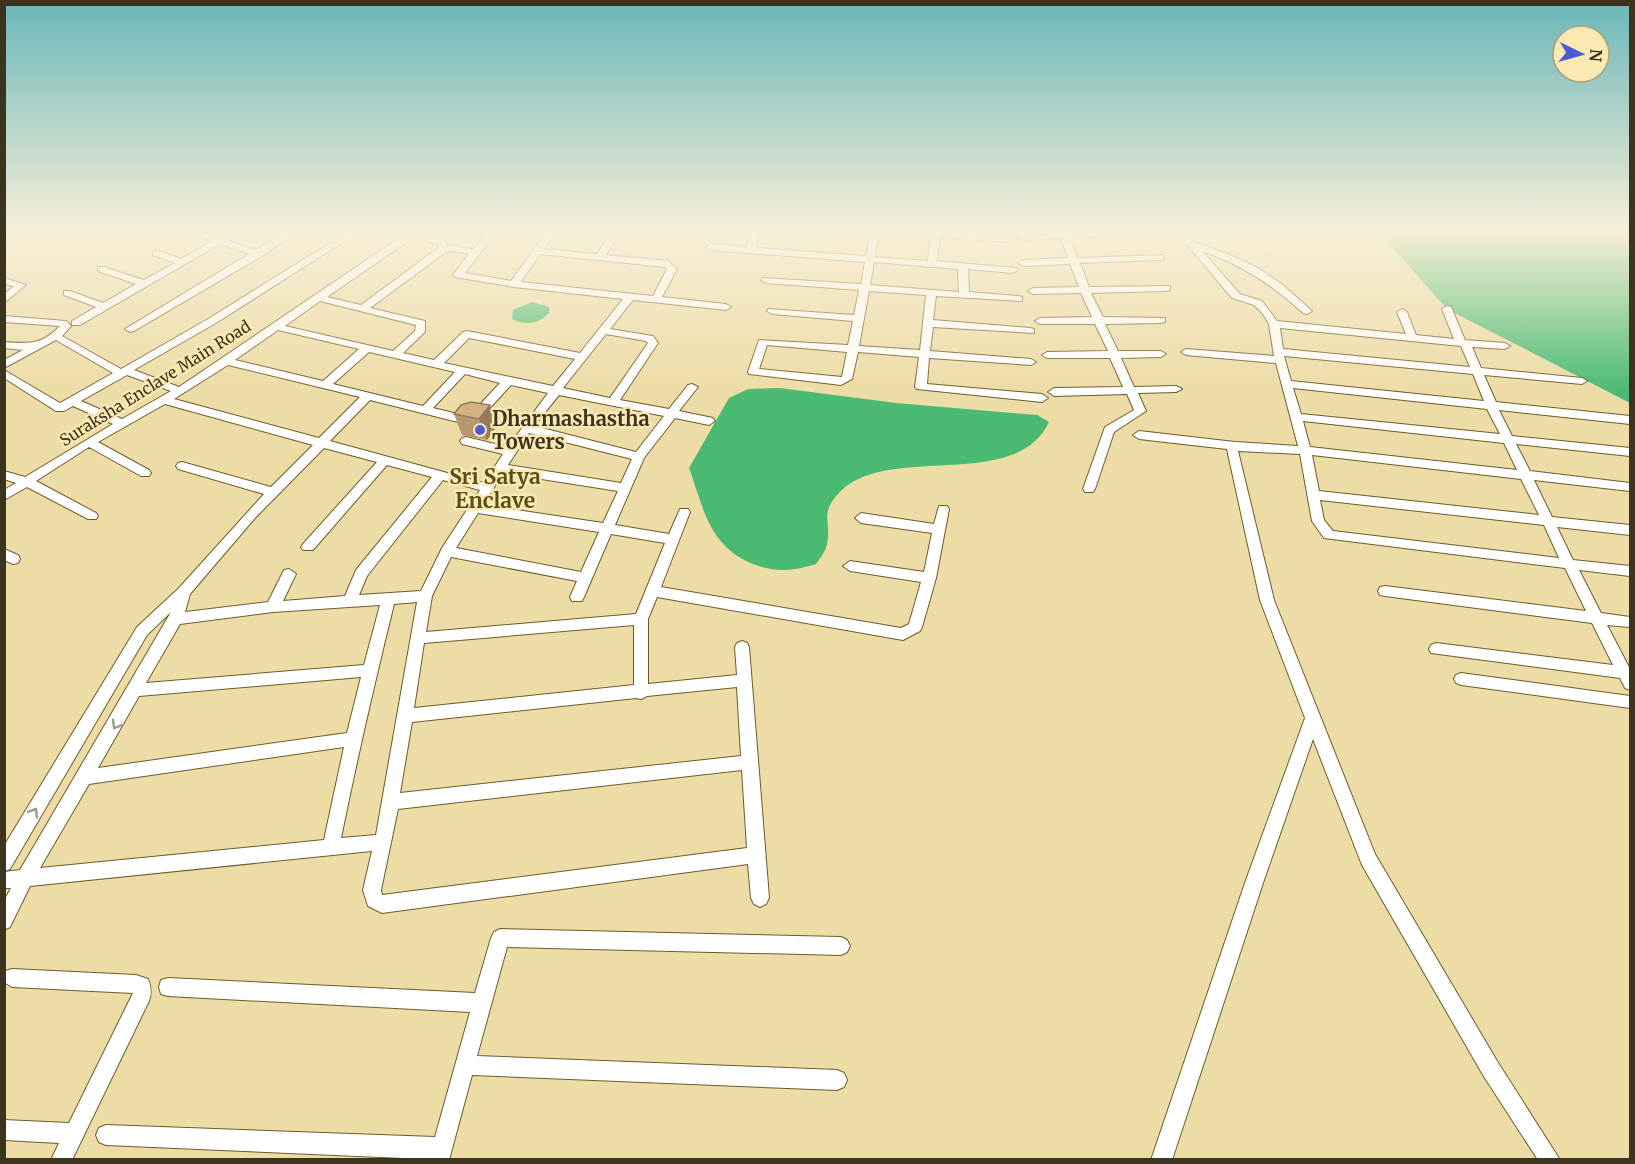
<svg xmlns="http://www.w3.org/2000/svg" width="1635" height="1164" viewBox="0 0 1635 1164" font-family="Merriweather,serif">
	<rect width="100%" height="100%" fill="#eddca6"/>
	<!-- water -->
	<g fill="#4aba73">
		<path d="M1377 230H1630V403L1447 309Z"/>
		<path d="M532 302 549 307V313C539 324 525 326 512 319L513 310Z"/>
		<path d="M780 388 896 403 1037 415 1049 422C1015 494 885 441 838 494 819 515 832 521 827 544 826 551 820 558 816 564 793 571 776 573 753 564 709 546 704 510 689 468L729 398 748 389Z"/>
	</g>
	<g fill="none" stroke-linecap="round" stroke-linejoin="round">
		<!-- minor casing -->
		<g stroke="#6c5c2a" stroke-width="2">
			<g id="minor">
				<path d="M183 230H197L256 250 289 230H300L262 256 134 331 130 332 125 329 249 254 220 244 80 325H72V321L96 307 64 295V291H70L103 303 136 284 98 271V267H104L144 280 175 263 153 255V251H159L181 259 212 241Z"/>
				<path d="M351 230H362L216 323 134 370 179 387 411 230H422L420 233 444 240 447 246 454 245 473 250 489 230H498L465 273 511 281 548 230H557L544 249 597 254 613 230H622L606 255 668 261 677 269 662 297 726 304 731 307 726 310 633 300 610 329 653 336 658 343 620 400 669 409 688 385 692 384 698 387 679 411 713 418 715 421 709 425 675 418 644 458 615 525 669 534 680 509H688L690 512 661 587 901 628 909 624 921 582 850 571 843 566 850 561 924 572 932 533 861 523 855 518 861 513 934 524 939 506H947L949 509 936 578 922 627 920 631 903 640 657 597 648 619V684L737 675 735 647 737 643 742 641 747 643 749 647 769 898 766 904 760 907 754 904 751 898 748 864 382 913 368 906 363 890 372 851 30 886 10 927 4 930V901L11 888H4V872L20 870 171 612 147 635 10 869 4 871V846L137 627 179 588 264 494 178 469 176 466 178 463 182 462 271 487 313 445 165 404 98 442 149 470 151 473 149 476H141L89 447 36 481 96 513 98 516 96 519H88L27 487 4 500V490L16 483 4 479V471L25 477 113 424 73 406 64 411H56L4 378V370L60 403 113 373 56 340 4 368V360L23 350 4 348V342C30 344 41 345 60 326L4 322V316L66 321 71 326 62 336 121 369 208 319ZM414 237 437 244 438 248 361 305 327 297ZM454 251 469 254 453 275 455 277 514 287 623 299 580 353 467 331 463 332 434 360 403 353 425 332V321L370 308 446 252ZM540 254 665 267 667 269 653 296 521 282ZM320 301 416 325 415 331 393 351 285 326ZM278 330 359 349 323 381 235 360ZM606 334 646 341 648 343 610 398 563 388ZM469 338 575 359 553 386 444 363ZM369 352 455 372 423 406 333 384ZM228 365 360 397 319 438 174 399ZM465 374 500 383 471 414 466 416 433 408ZM127 375 171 391 122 419 81 401ZM511 385 548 393 508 447 466 437 462 438 460 441 462 444 503 454 484 483 330 441 370 400 466 424 479 420ZM559 395 664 416 636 452 534 426ZM529 433 632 459 621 483 508 465ZM324 448 377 462 303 544 301 547 303 550H313L387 465 432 477 356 570 345 596 283 601 296 574 289 569 284 570 268 602 185 612 190 594 255 518ZM503 473 618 491 603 523 483 505ZM443 480 480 490 442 548 421 591 359 595 367 576ZM478 513 599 532 581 572 456 548ZM611 534 665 543 636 614 426 632 432 596 451 557 577 581 570 597 572 601H582L584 597ZM417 602 376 835 341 838C357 759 375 681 394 604ZM380 605 364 665 146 683 180 624 273 612ZM634 625V685L414 708 424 643ZM361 677 347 733 98 768 139 696ZM737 687 741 756 400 793 412 722 636 698 641 699 647 696ZM344 747 324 840 40 868 89 784ZM742 770 747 848 382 895 381 890 398 809Z"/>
				<path d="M752 230H761L756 247 759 248 866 256 871 230H880L875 257 928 261 931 230 1009 237V241L1006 242 940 237 937 261 1016 268 1018 270 1013 273 968 269 969 292 1018 296 1022 297V301L936 296 933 320 1030 328 1034 329V333L933 327 930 351 1031 359 1036 362 1031 365 929 358 927 384 1042 394 1048 398 1042 402 917 389 915 387 919 357 858 352 852 379 841 385 749 374 748 372 759 340 848 345 853 321 772 314 767 311 768 309 854 315 859 290 766 283 761 280 763 278 861 284 865 262 711 250 706 247 711 244 747 247ZM874 262 958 269 959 292 870 285ZM869 291 926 295 920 350 859 346ZM767 345 847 352 842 377 759 369Z"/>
				<path d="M1058 230H1067V232L1177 230 1194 242 1231 255 1258 268 1283 285 1312 311 1307 314 1303 313C1273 285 1242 265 1202 251L1240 294 1262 301 1277 321 1406 334 1397 312 1402 309 1407 312 1416 335 1454 339 1442 309 1447 306 1451 307 1465 340 1505 343 1510 346 1505 349 1472 347 1481 368 1582 378 1587 381 1582 384 1484 375 1496 402 1630 416V424L1499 410 1512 436 1630 448V456L1516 444 1530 471 1630 483V491L1534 480 1552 517 1630 525V535L1557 527 1573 560 1630 566V576L1579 570 1601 613 1630 617V627L1607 625 1630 669V690L1625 688 1620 678 1431 653 1429 649 1431 645 1436 643 1613 665 1592 623 1385 596 1380 595 1378 591 1380 587 1385 586 1586 611 1565 568 1324 538 1312 521 1300 454 1238 451 1274 600 1375 854 1497 1061 1560 1160H1538L1483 1075 1362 865 1313 739 1264 880 1172 1160H1151L1246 880 1305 718 1260 600 1227 449 1139 439 1133 435 1139 431 1235 442 1298 446 1276 363 1186 355 1181 352 1186 349 1274 356 1269 324 1262 313 1254 305 1232 298 1189 247 1169 234 1070 238 1077 258 1164 255V259L1161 260 1080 263 1089 287 1170 286V290L1167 291 1091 293 1103 317 1165 318V322L1161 323 1105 324 1118 351H1161L1166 354 1161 357 1121 358 1134 387 1176 386 1182 389 1176 392 1138 393 1146 411 1114 432 1095 489 1093 492H1085L1083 489 1105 427 1134 410 1127 394 1054 396 1048 392 1054 388 1123 387 1110 358H1047L1042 355 1047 352 1108 351 1095 324H1040L1035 321 1040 318 1092 317 1081 293 1033 294 1028 291 1033 288 1079 287 1070 264 1023 266 1018 263 1023 260 1068 258 1061 238 1022 240 1017 237 1022 234 1058 233ZM1280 328 1461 346 1470 367 1283 349ZM1284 356 1473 374 1484 401 1291 381ZM1293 388 1487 409 1500 434 1301 414ZM1303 421 1504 443 1517 470 1310 447ZM1312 455 1521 479 1539 515 1319 491ZM1320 500 1544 525 1559 558 1333 531 1324 520Z"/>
				<path d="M4 278 26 285 4 303V294L14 286 4 284Z"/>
				<path d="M4 549 18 555 20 559 18 563 13 564 4 560Z"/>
				<path d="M1461 673 1630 696V708L1461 685 1456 683 1454 679 1456 675Z"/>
				<path d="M500 929 841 937 847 940 850 946 847 952 841 955 507 947 477 1056 837 1070 844 1073 847 1080 844 1087 837 1090 472 1075 449 1160 106 1145 99 1142 96 1135 99 1128 106 1125 435 1137 470 1012 168 996 161 994 159 987 161 980 168 978 475 993 491 938 494 932Z"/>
				<path d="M12 969 136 975 148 979C151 987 152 993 149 1001L72 1160H51L59 1143 4 1140V1120L69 1123 133 993 12 987 4 982 5 971Z"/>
			</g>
		</g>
		<!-- minor -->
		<use href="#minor" fill="#fff" fill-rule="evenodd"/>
	</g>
	<!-- wall -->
	<path fill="#b69771" d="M490 405 497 426 487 440 462 435 454 414Z"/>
	<!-- shaded-wall -->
	<path fill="#947b5c" d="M490 405 497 426 487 440 479 419Z"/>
	<!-- building -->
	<path fill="#d4b083" stroke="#947b5c" stroke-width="1.5" d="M471 402 490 405 479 419 454 414 461 405Z"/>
	<!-- one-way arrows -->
	<defs><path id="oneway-chevron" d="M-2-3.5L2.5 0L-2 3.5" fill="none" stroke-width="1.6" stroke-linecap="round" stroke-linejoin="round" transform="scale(1.5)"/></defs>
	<g stroke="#9d9a8e">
		<use href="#oneway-chevron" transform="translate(116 725) rotate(121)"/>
		<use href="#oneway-chevron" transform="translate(34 812) rotate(-59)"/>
	</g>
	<!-- sky -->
	<linearGradient id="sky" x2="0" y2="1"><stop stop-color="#69b6b9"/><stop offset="0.59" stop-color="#f7efd7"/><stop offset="1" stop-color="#f7efd7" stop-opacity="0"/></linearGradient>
	<rect width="1635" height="393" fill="url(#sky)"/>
	<!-- markers -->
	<circle fill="#4b5cd1" stroke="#fae9b2" stroke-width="2" cx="480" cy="430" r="6"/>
	<g text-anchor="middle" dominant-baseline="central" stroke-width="5" stroke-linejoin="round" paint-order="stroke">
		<!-- far-street labels -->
		<g font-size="16" fill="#3b341e" stroke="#fae9b2">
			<text transform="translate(155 383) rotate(-32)">Suraksha Enclave Main Road</text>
		</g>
		<!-- poi labels -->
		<g font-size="20" font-weight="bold" fill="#3b341e" stroke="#fae9b2" text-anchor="start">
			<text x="492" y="418">Dharmashastha<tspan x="492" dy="23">Towers</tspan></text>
		</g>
		<!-- neighbourhood labels -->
		<g font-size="21" font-weight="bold" fill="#5c4d19" stroke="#fae9b2">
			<text x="495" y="476">Sri Satya<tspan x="495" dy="24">Enclave</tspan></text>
		</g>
	</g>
	<!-- border -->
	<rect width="1635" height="1164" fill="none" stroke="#3b341e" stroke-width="12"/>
	<!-- north arrow -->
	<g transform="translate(1581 54) rotate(95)"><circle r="28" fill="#fae9b2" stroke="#aea177" stroke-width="1.5"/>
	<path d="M0-4.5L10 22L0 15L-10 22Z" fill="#4b5cd1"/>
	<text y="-9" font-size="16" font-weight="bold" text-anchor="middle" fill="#3b341e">N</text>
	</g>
</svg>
